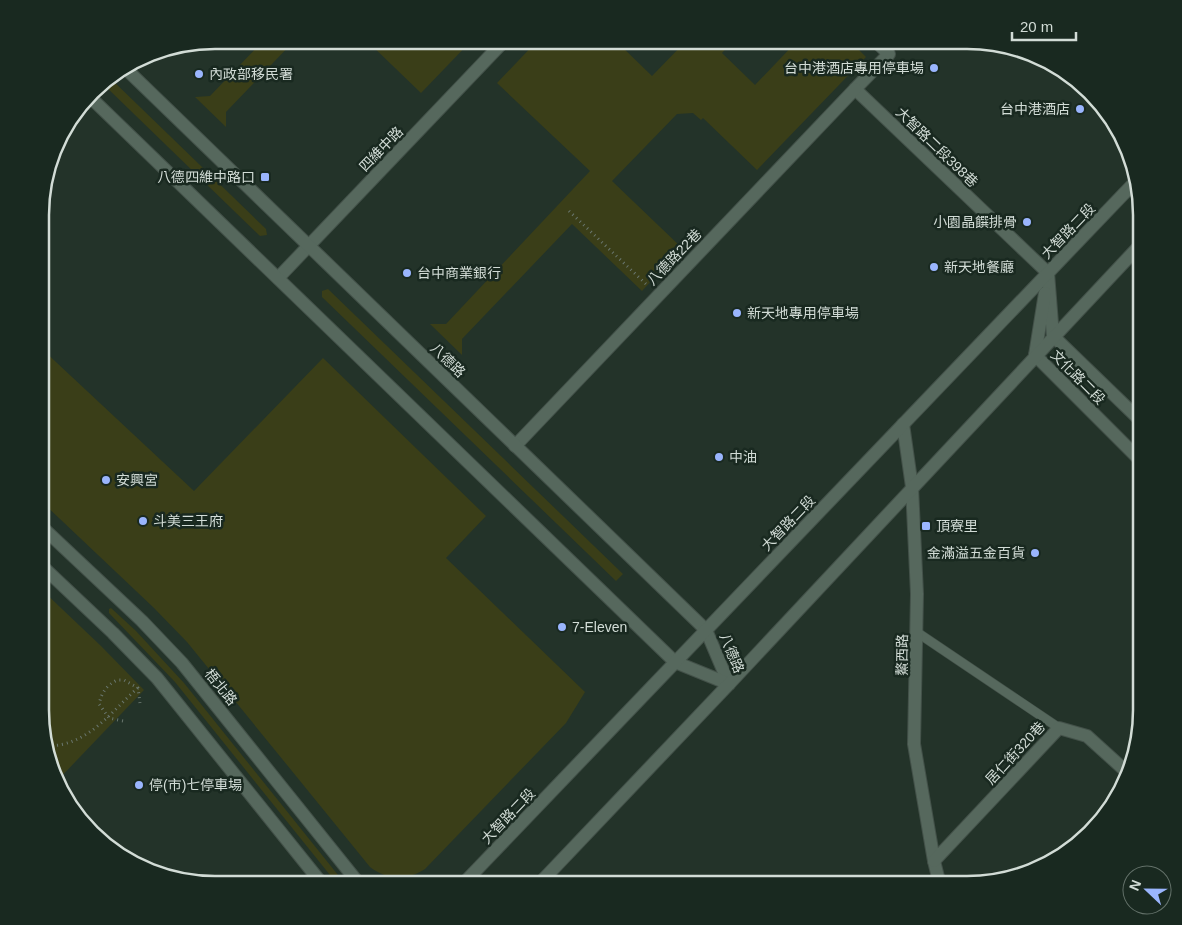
<svg xmlns="http://www.w3.org/2000/svg" width="1182" height="925" viewBox="0 0 1182 925" font-family="Helvetica,'Noto Sans TC',sans-serif">
	<rect width="100%" height="100%" fill="#233329"/>
	<!-- green -->
	<g fill="#3a3e18">
		<path d="M264 40H295L226 112V127L195 97 210 96Z"/>
		<path d="M366 40H472L421 93Z"/>
		<path d="M538 40H615L652 76 687 40H734L722 53 755 85 798 40H849L866 57 757 170 703 118 701 120 693 113 677 114 612 181 682 248 642 291 572 224 462 339V355L430 324H446L590 171 497 83Z"/>
		<path d="M109 77 266 229 267 235 260 236 101 82Z"/>
		<path d="M328 289 329 290 623 574 616 581 322 297V291Z"/>
		<path d="M41 348 194 491 323 358 486 516 446 558 585 692 566 723 425 869C406 881 387 880 370 867L187 642 154 608 41 501Z"/>
		<path d="M41 589 101 646 144 690 56 782 40 722Z"/>
		<path d="M111 608 136 631 184 683 346 885H338L175 682 109 613V609Z"/>
	</g>
	<g fill="none" stroke-linecap="round" stroke-linejoin="round">
		<!-- service casing -->
		<g stroke="#435149" stroke-width="10">
			<path id="service" d="M918 633 1059 728"/>
		</g>
		<!-- minor casing -->
		<g stroke="#435149" stroke-width="14">
			<g id="minor">
				<path d="M874 40 889 54 855 89 1048 273"/>
				<path d="M278 278 505 40"/>
				<path d="M903 424 912 487 917 594 914 744 934 861 940 885"/>
				<path d="M515 446 855 89"/>
				<path d="M41 526 142 621 182 663 360 885"/>
				<path d="M41 565 113 633 157 678 323 885"/>
				<path d="M934 861 1059 728 1087 736 1129 774"/>
			</g>
		</g>
		<!-- tertiary casing -->
		<g stroke="#435149" stroke-width="14">
			<g id="tertiary">
				<path d="M125 68 706 630 729 684"/>
				<path d="M89 96 675 662 729 684"/>
				<path d="M1048 273 1053 336 1142 422"/>
				<path d="M1035 355 1142 462"/>
				<path d="M1035 355 1045 293"/>
				<path d="M462 885 1135 182"/>
				<path d="M538 885 729 684 1142 243"/>
			</g>
		</g>
		<!-- path -->
		<g stroke="#6a776f" stroke-width="3" stroke-dasharray="1 4" stroke-linecap="butt">
			<path d="M569 211 647 285"/>
			<path d="M123 721 109 718 99 704C102 692 106 686 117 680H124L138 688 140 703"/>
			<path d="M47 746C89 746 111 711 140 686"/>
		</g>
		<!-- service -->
		<use href="#service" stroke="#56685d" stroke-width="9"/>
		<!-- minor -->
		<use href="#minor" stroke="#56685d" stroke-width="12"/>
		<!-- tertiary -->
		<use href="#tertiary" stroke="#56685d" stroke-width="12"/>
	</g>
	<!-- markers -->
	<g fill="#9ab5fd" stroke="#192920" stroke-width="2">
		<circle cx="934" cy="68" r="5"/>
		<circle cx="199" cy="74" r="5"/>
		<circle cx="1080" cy="109" r="5"/>
		<rect x="260" y="172" width="10" height="10" rx="2.5"/>
		<circle cx="1027" cy="222" r="5"/>
		<circle cx="934" cy="267" r="5"/>
		<circle cx="407" cy="273" r="5"/>
		<circle cx="737" cy="313" r="5"/>
		<circle cx="719" cy="457" r="5"/>
		<circle cx="106" cy="480" r="5"/>
		<circle cx="143" cy="521" r="5"/>
		<rect x="921" y="521" width="10" height="10" rx="2.5"/>
		<circle cx="1035" cy="553" r="5"/>
		<circle cx="562" cy="627" r="5"/>
		<circle cx="139" cy="785" r="5"/>
	</g>
	<g text-anchor="middle" dominant-baseline="central" stroke-width="5" stroke-linejoin="round" paint-order="stroke">
		<!-- poi labels -->
		<g font-size="14" fill="#d2dcd6" stroke="#192920" text-anchor="start">
			<text x="924" y="68" text-anchor="end">台中港酒店專用停車場</text>
			<text x="209" y="74">內政部移民署</text>
			<text x="1070" y="109" text-anchor="end">台中港酒店</text>
			<text x="255" y="177" text-anchor="end">八德四維中路口</text>
			<text x="1017" y="222" text-anchor="end">小園晶饌排骨</text>
			<text x="944" y="267">新天地餐廳</text>
			<text x="417" y="273">台中商業銀行</text>
			<text x="747" y="313">新天地專用停車場</text>
			<text x="729" y="457">中油</text>
			<text x="116" y="480">安興宮</text>
			<text x="153" y="521">斗美三王府</text>
			<text x="936" y="526">頂寮里</text>
			<text x="1025" y="553" text-anchor="end">金滿溢五金百貨</text>
			<text x="572" y="627">7-Eleven</text>
			<text x="149" y="785">停(市)七停車場</text>
		</g>
		<!-- street labels -->
		<g font-size="14" fill="#d2dcd6" stroke="#192920">
			<text transform="translate(937 147) rotate(44)">大智路二段398巷</text>
			<text transform="translate(381 149) rotate(-46)">四維中路</text>
			<text transform="translate(1068 231) rotate(-46)">大智路二段</text>
			<text transform="translate(674 257) rotate(-46)">八德路22巷</text>
			<text transform="translate(448 360) rotate(44)">八德路</text>
			<text transform="translate(1078 377) rotate(45)">文化路二段</text>
			<text transform="translate(788 523) rotate(-46)">大智路二段</text>
			<text transform="translate(732 653) rotate(68)">八德路</text>
			<text transform="translate(902 655) rotate(-89)">鰲西路</text>
			<text transform="translate(221 687) rotate(51)">梧北路</text>
			<text transform="translate(1015 753) rotate(-47)">居仁街320巷</text>
			<text transform="translate(508 816) rotate(-46)">大智路二段</text>
		</g>
	</g>
	<!-- crop -->
	<path d="M0 0H1182V925H0ZM215 49H967A166 166 0 0 1 1133 215V710A166 166 0 0 1 967 876H215A166 166 0 0 1 49 710V215A166 166 0 0 1 215 49Z" fill="#192920" fill-rule="evenodd"/>
	<path fill="none" stroke="#d2dcd6" stroke-width="2.5" d="M215 49H967A166 166 0 0 1 1133 215V710A166 166 0 0 1 967 876H215A166 166 0 0 1 49 710V215A166 166 0 0 1 215 49Z"/>
	<!-- north arrow -->
	<g transform="translate(1147 890) rotate(292)"><circle r="24" fill="#192920" stroke="#637169"/>
	<path d="M0-4L9 19L0 12L-9 19Z" fill="#9ab5fd"/>
	<text y="-8" font-size="14" font-weight="bold" text-anchor="middle" fill="#d2dcd6">N</text>
	</g>
	<!-- scale -->
	<path d="M1012 32v8h64v-8" fill="none" stroke="#d2dcd6" stroke-width="2.5"/>
	<text x="1020" y="32" font-size="15" fill="#d2dcd6" stroke="#192920" stroke-width="4" paint-order="stroke">20 m</text>
</svg>
